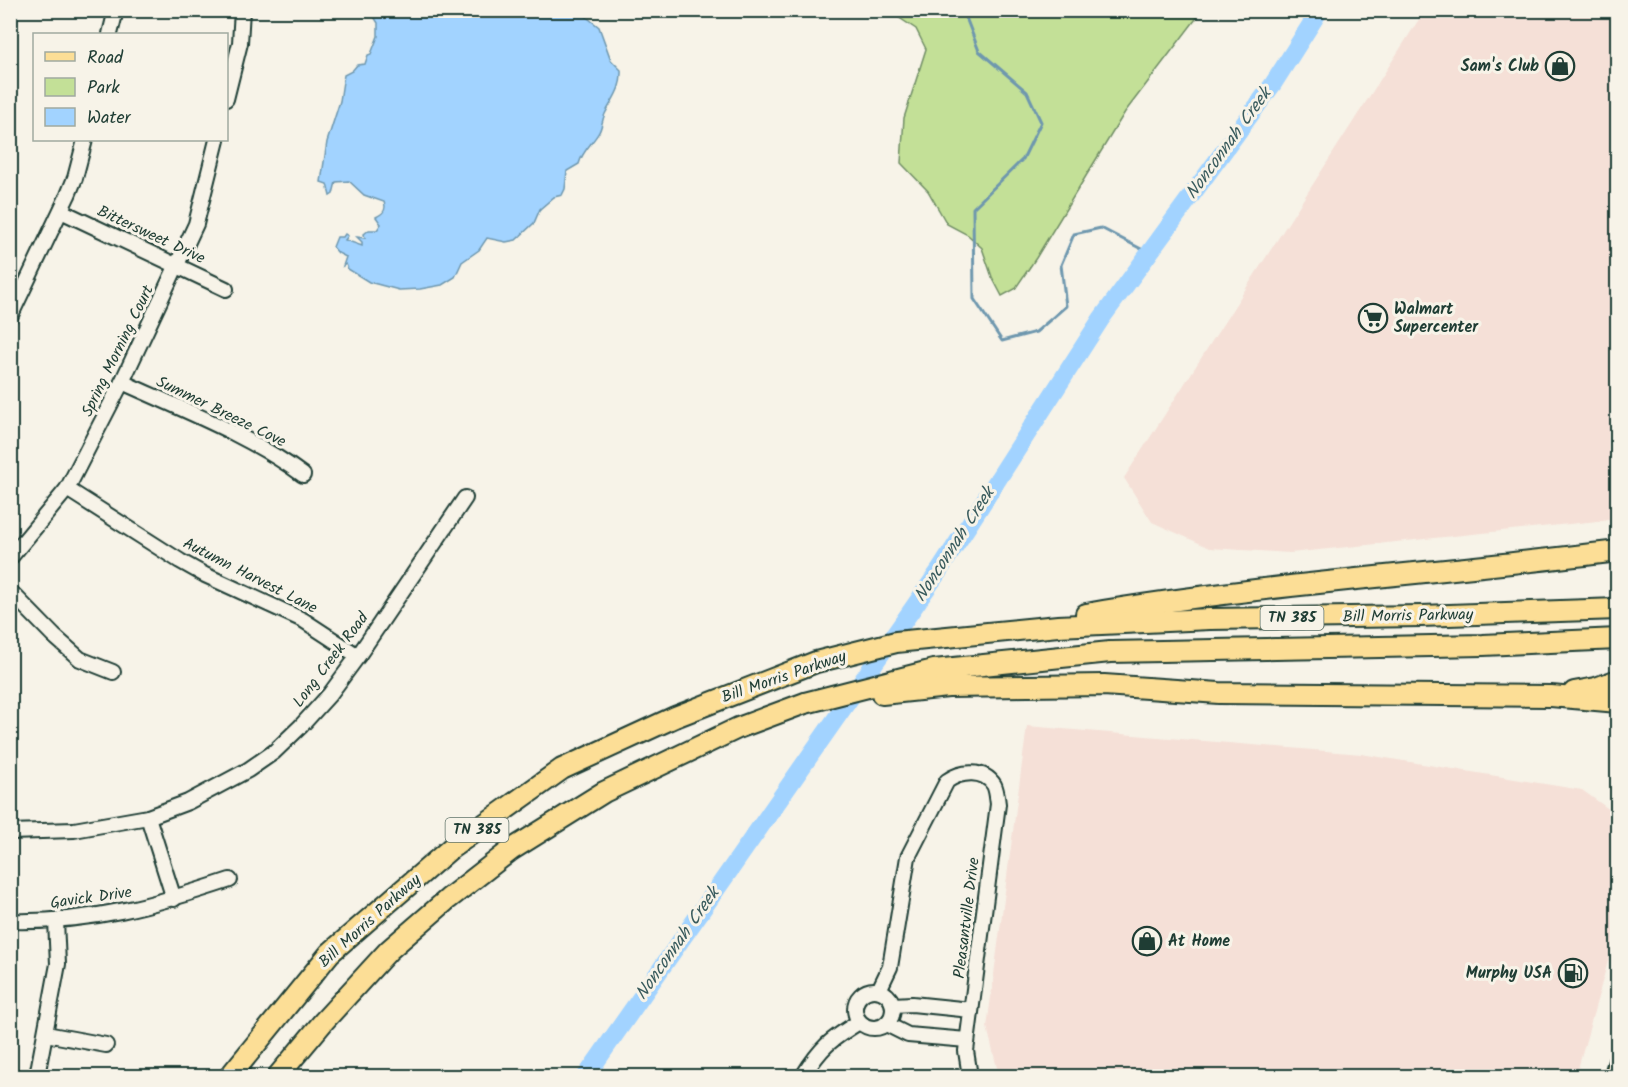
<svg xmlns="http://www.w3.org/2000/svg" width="1628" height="1087" viewBox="0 0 1628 1087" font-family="Kalam,sans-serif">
	<rect width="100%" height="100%" fill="#f7f3e8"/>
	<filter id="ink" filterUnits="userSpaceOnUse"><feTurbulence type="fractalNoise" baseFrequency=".0167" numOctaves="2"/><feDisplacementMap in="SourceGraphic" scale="12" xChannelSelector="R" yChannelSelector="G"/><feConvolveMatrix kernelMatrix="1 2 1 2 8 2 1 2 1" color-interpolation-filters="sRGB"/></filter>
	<g filter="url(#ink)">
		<!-- built -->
		<g fill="#f5e0d7">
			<path d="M1425 10 1617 11V519L1290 553 1210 548 1152 522 1124 478Z"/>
			<path d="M1027 726 1361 754 1582 790 1617 815 1618 925 1576 1076H999L987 1027Z"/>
		</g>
		<!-- green -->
		<path fill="#c3e097" stroke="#718e66" stroke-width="1.5" d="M889 11H1202L1125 112 1036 258 1015 289 1002 296 992 277 982 248 968 235 947 224 928 191 901 163 904 118 926 49 916 29Z"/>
		<!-- water -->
		<path fill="#a2d3ff" stroke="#6e97ae" stroke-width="1.5" d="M372 11H579L599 27 611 60 621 70C622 89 613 98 605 114 602 120 602 127 599 132 593 143 582 151 579 164L567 171 565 189 562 195 554 197 540 209 534 223 516 240 506 242 487 238 479 250 462 262 455 277 442 285 420 289 399 290 369 282 348 269 346 264 343 266 346 257 338 253 333 247 337 237H343L345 234 348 236 345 240 362 246V242L357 237 365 238 364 234 369 230H377L381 224 376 217C383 214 387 210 384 202L364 195 349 181 336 182 333 194 330 196 327 184 321 182 327 142 340 101 344 75 352 71 357 65 365 64 368 55 371 54 378 36V23L373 15H370Z"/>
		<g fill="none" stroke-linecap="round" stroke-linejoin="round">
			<!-- stream -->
			<path stroke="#6e97ae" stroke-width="3" d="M963 10 979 51 1027 92 1041 122 1023 159 973 208 974 299 1002 341 1036 332 1066 306 1061 265 1074 234 1101 228 1149 253"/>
			<!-- river -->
			<path stroke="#a2d3ff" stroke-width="18" d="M586 1076 939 571 1101 319 1273 84 1320 10"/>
			<!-- minor casing -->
			<g stroke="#1f3d34" stroke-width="18">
				<g id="minor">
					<path d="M110 34 116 10"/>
					<path d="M226 99 240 43 242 10"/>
					<path d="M61 211 226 289"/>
					<path d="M10 317 68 195 75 178 85 140"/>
					<path d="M122 382C181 409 251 436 303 475"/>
					<path d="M67 489 180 561 205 575 303 620 358 656"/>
					<path d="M10 558 67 489 122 382 196 224 217 140"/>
					<path d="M10 591 54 636 80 659 113 672"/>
					<path d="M148 817 174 899"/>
					<path d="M10 832 74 830 148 817 188 802 248 770 274 752 301 726 330 694 358 656 465 498"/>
					<path d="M10 921C91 923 155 905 230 880"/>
					<circle cx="874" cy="1009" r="19"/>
					<path d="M879 990 890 967 908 857 947 781C961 771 984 769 994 785 997 791 997 798 998 804L966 1051 970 1076"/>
					<path d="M893 1005 912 1004 971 1010"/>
					<path d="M886 1024 908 1035 967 1040"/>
					<path d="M46 1034 106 1045"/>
					<path d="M37 1076 58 964 56 921"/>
					<path d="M803 1076C821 1047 830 1040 859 1022"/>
				</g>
			</g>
			<!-- major casing -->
			<g stroke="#1f3d34" stroke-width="21">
				<path id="major" d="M1613 1076 1618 1060"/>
			</g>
			<!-- highway casing -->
			<g stroke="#1f3d34" stroke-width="24">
				<g id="highway">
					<path d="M1086 614C1262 584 1441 573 1618 551"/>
					<path d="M1574 692 1596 688 1618 680"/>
					<path d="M882 694 948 687 1104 685 1219 693 1551 696 1618 702"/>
					<path d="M230 1076 330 953 450 849 562 769 675 717 816 662 896 642 1058 626 1210 619 1421 616 1618 609"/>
					<path d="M278 1076 324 1021 389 950 448 899 511 850 604 792 738 728 805 703 934 670 1110 652 1483 645 1618 639"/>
				</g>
			</g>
			<!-- minor -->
			<use href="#minor" stroke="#f7f3e8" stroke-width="14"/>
			<!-- major -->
			<use href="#major" stroke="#fcde96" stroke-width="16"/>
			<!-- highway -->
			<use href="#highway" stroke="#fcde96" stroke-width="20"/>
		</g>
	</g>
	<!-- icons -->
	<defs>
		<g id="shop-ring" transform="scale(1.5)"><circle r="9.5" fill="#f7f3e8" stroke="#1f3d34" stroke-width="1.5"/><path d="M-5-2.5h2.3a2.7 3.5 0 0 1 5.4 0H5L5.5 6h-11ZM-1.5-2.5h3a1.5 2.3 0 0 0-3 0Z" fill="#1f3d34"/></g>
		<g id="supermarket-ring" transform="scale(1.5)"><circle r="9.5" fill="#f7f3e8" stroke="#1f3d34" stroke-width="1.5"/><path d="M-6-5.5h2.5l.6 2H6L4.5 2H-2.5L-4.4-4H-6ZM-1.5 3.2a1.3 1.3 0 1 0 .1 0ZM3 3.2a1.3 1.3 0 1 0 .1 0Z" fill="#1f3d34"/></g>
		<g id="fuel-ring" transform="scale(1.5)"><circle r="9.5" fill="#f7f3e8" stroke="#1f3d34" stroke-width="1.5"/><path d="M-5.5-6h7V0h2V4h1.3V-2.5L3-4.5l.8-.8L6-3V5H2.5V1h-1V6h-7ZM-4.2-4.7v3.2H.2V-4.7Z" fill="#1f3d34"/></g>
	</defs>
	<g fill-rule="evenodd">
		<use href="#shop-ring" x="1560" y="66"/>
		<use href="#supermarket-ring" x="1373" y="318"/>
		<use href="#shop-ring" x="1147" y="941"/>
		<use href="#fuel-ring" x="1573" y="973"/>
	</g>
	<g text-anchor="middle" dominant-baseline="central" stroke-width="6" stroke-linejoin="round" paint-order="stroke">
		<!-- shield labels -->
		<g fill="#f7f3e8" stroke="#60746a" stroke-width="1.5">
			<rect x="1260.5" y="606" width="63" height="24" rx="4.5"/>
			<rect x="445.5" y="818" width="63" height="24" rx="4.5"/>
		</g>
		<g font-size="15" font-weight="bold" fill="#1f3d34">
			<text x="1292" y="618">TN 385</text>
			<text x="477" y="830">TN 385</text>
		</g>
		<!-- poi labels -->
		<g font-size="16" font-weight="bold" fill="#1f3d34" stroke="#f7f3e8" text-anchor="end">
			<text x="1539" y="66">Sam's Club</text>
			<text x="1394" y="309" text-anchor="start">Walmart<tspan x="1394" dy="18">Supercenter</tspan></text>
			<text x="1168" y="941" text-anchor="start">At Home</text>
			<text x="1552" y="973">Murphy USA</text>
		</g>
		<!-- street labels -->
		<g font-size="16" fill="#1f3d34" stroke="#f7f3e8">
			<text transform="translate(151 235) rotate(25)">Bittersweet Drive</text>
			<text transform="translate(118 351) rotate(-64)">Spring Morning Court</text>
			<text transform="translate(221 412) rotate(26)">Summer Breeze Cove</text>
			<text transform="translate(250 576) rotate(27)">Autumn Harvest Lane</text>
			<text transform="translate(1408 616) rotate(-1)">Bill Morris Parkway</text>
			<text transform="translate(331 660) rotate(-53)">Long Creek Road</text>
			<text transform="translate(784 677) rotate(-19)">Bill Morris Parkway</text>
			<text transform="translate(91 898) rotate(-8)">Gavick Drive</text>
			<text transform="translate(967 918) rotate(-83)">Pleasantville Drive</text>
			<text transform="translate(370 921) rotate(-42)">Bill Morris Parkway</text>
		</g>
		<!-- water labels -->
		<g font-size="18" font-style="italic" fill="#395b5d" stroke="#f7f3e8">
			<text transform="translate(1229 144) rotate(-54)">Nonconnah Creek</text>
			<text transform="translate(955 545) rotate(-57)">Nonconnah Creek</text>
			<text transform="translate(678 944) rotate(-55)">Nonconnah Creek</text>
		</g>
	</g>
	<!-- margin -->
	<rect width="1628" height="1087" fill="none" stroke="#f7f3e8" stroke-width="36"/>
	<rect x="18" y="18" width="1592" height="1051" fill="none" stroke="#1f3d34" stroke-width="2" filter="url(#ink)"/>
	<!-- legend -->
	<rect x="33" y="33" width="195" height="108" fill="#f7f3e8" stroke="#a1aaa0" stroke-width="1.5"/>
	<rect x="45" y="52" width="30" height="9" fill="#fcde96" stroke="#a1aaa0" stroke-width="1.5"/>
	<text x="87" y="63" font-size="18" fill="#1f3d34">Road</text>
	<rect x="45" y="78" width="30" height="18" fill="#c3e097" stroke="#a1aaa0" stroke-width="1.5"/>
	<text x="87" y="93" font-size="18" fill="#1f3d34">Park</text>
	<rect x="45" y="108" width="30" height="18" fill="#a2d3ff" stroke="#a1aaa0" stroke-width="1.5"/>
	<text x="87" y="123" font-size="18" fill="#1f3d34">Water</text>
</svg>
